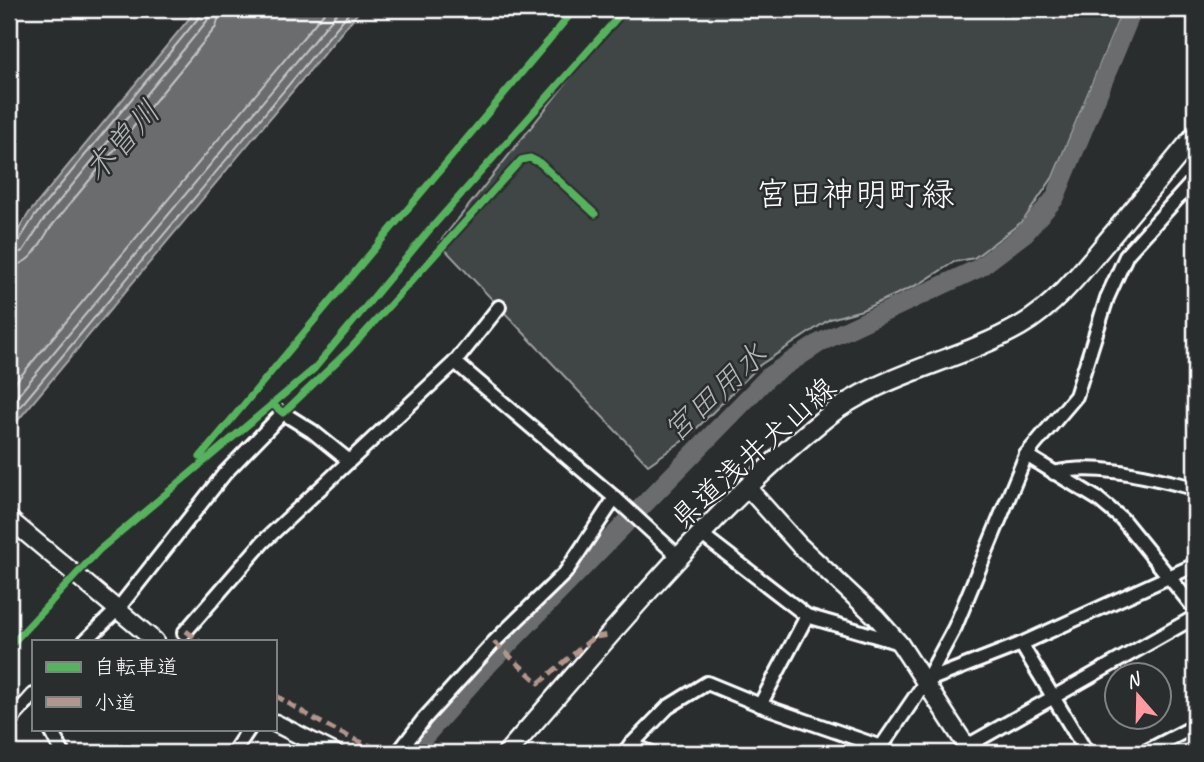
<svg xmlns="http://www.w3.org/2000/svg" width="1204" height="762" viewBox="0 0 1204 762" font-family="Caveat,'Klee One',sans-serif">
	<rect width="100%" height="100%" fill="#2a2d2e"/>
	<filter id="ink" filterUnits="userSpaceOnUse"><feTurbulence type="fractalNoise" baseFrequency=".0143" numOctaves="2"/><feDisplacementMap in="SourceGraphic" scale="14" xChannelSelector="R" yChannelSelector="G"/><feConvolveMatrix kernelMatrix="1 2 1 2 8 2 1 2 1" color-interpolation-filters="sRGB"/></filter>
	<g filter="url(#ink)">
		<!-- green -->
		<path fill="#414445" stroke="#a0a2a2" stroke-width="2" d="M625 9H1123L1053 177 1023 221 974 258 954 262 921 283 862 310 830 319 760 365 688 437 648 465 439 243Z"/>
		<!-- water -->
		<path fill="#6a6c6d" stroke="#a6a7a7" stroke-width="2" d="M197 9H361L9 431V245L29 213Z"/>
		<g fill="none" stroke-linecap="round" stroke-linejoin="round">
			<!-- shore -->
			<g stroke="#c3c4c5" stroke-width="2">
				<path d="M9 247 17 244 34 217 200 16 202 9"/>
				<path d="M9 256 23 251 42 222 207 21 211 9"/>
				<path d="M9 266C32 265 39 245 50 228L216 27 221 9"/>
				<path d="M9 390 327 9"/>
				<path d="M9 406 340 9"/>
				<path d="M9 420 352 9"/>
			</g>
			<!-- river -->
			<path stroke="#6a6c6d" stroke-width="19" d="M410 753 483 670 769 376 821 342 979 268 1025 233 1055 198 1133 9"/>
			<!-- minor-tunnel -->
			<path stroke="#3f4243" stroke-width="12" stroke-dasharray="12 6" stroke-linecap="butt" d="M177 641 184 633"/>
			<!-- minor casing -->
			<g stroke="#fff" stroke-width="18">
				<g id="minor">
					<path d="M455 362 615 498 679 557"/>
					<path d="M1026 455 1098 499 1122 519 1195 609"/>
					<path d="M1054 473C1097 462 1152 478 1195 488"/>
					<path d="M701 534 807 616 900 643"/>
					<path d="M184 633 263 542 455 362 499 307"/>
					<path d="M85 641 117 610 225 473 283 413 312 431 348 460"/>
					<path d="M1021 644 1087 753"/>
					<path d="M926 681 1021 644 1195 565"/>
					<path d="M760 705 807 616"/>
					<path d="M9 722 33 695"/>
					<path d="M54 729 51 731 63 753"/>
					<path d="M630 745 652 753"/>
					<path d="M967 746 1195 617"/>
					<path d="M233 753 249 729"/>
					<path d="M398 753 424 719 494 642 565 573 615 498"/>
					<path d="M623 753 668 707 707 683 763 706 881 747"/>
					<path d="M877 753 926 681 955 627 1026 455 1076 396 1107 298 1127 254 1195 179"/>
					<path d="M1143 753 1195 726"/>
				</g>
			</g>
			<!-- tertiary casing -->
			<g stroke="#fff" stroke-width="21">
				<g id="tertiary">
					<path d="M747 487 799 545 876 617 900 644 971 753"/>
					<path d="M9 519 155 641"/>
					<path d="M275 723 335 753"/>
				</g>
			</g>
			<!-- secondary casing -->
			<g stroke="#fff" stroke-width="23">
				<path id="secondary" d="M507 753C609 638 704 516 824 419 881 373 957 362 1020 326 1058 304 1086 266 1114 233 1141 200 1169 168 1195 135"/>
			</g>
			<!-- minor -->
			<use href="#minor" stroke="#2a2d2e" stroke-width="12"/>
			<!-- tertiary -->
			<use href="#tertiary" stroke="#2a2d2e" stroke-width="16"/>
			<!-- secondary -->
			<use href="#secondary" stroke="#2a2d2e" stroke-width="18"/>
			<!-- quiet -->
			<g stroke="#b2968c" stroke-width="5" stroke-dasharray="10 5" stroke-linecap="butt">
				<path d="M186 631 199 641"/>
				<path d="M494 642 539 683 594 637 610 635"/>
				<path d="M275 695C314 719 351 743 396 753"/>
			</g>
			<!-- cycleway casing -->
			<g stroke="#2a2d2e" stroke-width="11">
				<g id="cycleway">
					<path d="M272 404 283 413 350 349 521 160 530 158 540 163 595 214"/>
					<path d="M200 457 575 9"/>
					<path d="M9 647 99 550 314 369 426 234 625 9"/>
				</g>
			</g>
			<!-- cycleway -->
			<use href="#cycleway" stroke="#56b35d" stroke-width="7"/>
		</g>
	</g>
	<g text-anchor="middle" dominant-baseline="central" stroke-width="5" stroke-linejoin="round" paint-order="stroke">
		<!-- street labels -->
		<g font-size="30" fill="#fff" stroke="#2a2d2e">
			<text transform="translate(753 453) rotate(-42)">県道浅井犬山線</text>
		</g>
		<!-- water labels -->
		<g font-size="32" font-style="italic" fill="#b4b6b6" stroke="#2a2d2e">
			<text transform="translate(122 141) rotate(-48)">木曽川</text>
			<text transform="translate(715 393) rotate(-43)">宮田用水</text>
		</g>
		<!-- quarter labels -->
		<g font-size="33" fill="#fff" stroke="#2a2d2e">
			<text x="855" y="194">宮田神明町緑</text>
		</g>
	</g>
	<!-- margin -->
	<rect width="1204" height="762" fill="none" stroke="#2a2d2e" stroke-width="35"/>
	<rect x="18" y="18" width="1169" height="727" fill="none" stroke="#fff" stroke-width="2.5" filter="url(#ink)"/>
	<!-- legend -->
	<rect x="32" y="640" width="245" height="91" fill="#2a2d2e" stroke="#7f8182" stroke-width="2"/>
	<rect x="46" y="662" width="35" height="10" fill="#56b35d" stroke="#7f8182" stroke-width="2"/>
	<text x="94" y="674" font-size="21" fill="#ffffff">自転車道</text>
	<rect x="46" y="697" width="35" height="10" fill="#b2968c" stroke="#7f8182" stroke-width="2"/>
	<text x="94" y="710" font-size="21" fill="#ffffff">小道</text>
	<!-- north arrow -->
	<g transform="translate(1138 696) rotate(340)"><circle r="33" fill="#2a2d2e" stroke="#7f8182" stroke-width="2"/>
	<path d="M0-5L12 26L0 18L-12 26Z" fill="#ff9aa2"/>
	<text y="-10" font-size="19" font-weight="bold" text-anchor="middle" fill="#ffffff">N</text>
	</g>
</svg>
